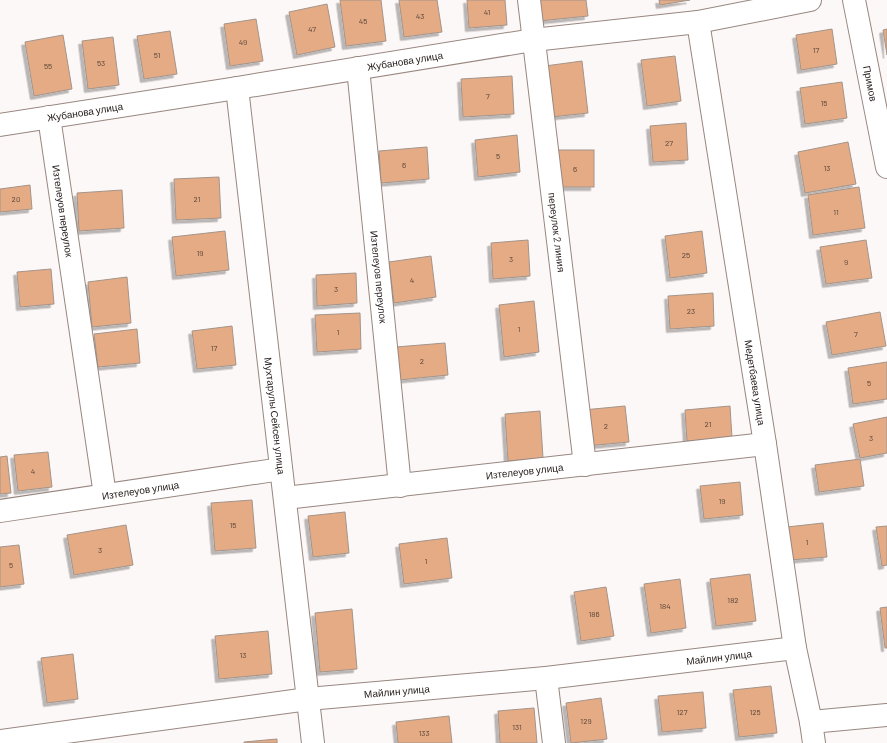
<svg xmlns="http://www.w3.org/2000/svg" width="887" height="743" viewBox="0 0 887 743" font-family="Barlow,sans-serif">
	<defs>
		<filter id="shadow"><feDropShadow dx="-3.5" dy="3.5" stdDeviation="0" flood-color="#0004"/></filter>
	</defs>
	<rect width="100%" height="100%" fill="#fcf8f7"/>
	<!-- building -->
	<g fill="#e5ab85" stroke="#a3948a" filter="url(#shadow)">
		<path d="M340 0H381L386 41 346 46Z"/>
		<path d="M399 0H437L442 32 404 37Z"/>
		<path d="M467 0H505L507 25 469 28Z"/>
		<path d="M536 0H586L588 16 539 21Z"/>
		<path d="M659 0H690L660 5Z"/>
		<path d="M327 4 335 47 297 55 289 12Z"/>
		<path d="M256 19 263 61 230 66 224 24Z"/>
		<path d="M832 29 837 64 801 70 796 35Z"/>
		<path d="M887 29V55L883 30Z"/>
		<path d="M170 31 177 74 144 79 137 36Z"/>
		<path d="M63 35 72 89 34 96 25 42Z"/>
		<path d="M113 37 119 85 88 89 82 41Z"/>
		<path d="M675 56 681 101 647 106 641 60Z"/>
		<path d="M582 61 588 113 551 117 545 66Z"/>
		<path d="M512 76 514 114 463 117 461 79Z"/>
		<path d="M842 82 847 118 805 124 800 88Z"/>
		<path d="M686 123 688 160 653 162 650 126Z"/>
		<path d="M517 135 520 172 478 177 475 140Z"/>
		<path d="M848 142 856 184 805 193 798 152Z"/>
		<path d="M427 147 429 179 381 183 379 151Z"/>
		<rect x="555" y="150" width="39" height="37"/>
		<path d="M219 177 221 218 176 220 174 179Z"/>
		<path d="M30 185 32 209 0 212V189Z"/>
		<path d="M859 187 865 228 813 235 808 195Z"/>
		<path d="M122 190 124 228 79 231 77 193Z"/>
		<path d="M225 231 229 270 176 276 172 237Z"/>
		<path d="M702 231 707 273 670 278 665 236Z"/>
		<path d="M528 240 530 276 493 279 491 243Z"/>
		<path d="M866 240 872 278 826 284 820 247Z"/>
		<path d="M431 256 436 297 394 303 389 262Z"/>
		<path d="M51 269 54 304 20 307 17 272Z"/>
		<path d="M356 273 357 303 317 306 316 275Z"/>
		<path d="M127 277 131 323 92 327 88 282Z"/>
		<path d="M713 293 714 326 670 329 668 296Z"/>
		<path d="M534 301 539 352 504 357 499 305Z"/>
		<path d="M880 312 886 346 832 355 826 322Z"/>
		<path d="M360 313 361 349 317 352 315 315Z"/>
		<path d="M232 326 236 365 197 369 192 331Z"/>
		<path d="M137 329 140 363 98 367 94 334Z"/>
		<path d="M445 343 448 375 399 380 396 347Z"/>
		<path d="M887 362V399L853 404 848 368Z"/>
		<path d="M625 406 629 442 586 446 583 410Z"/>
		<path d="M730 406 732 438 687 441 685 410Z"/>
		<path d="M540 411 543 458 508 461 505 414Z"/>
		<path d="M887 417V453L860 458 853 424Z"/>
		<path d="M48 452 52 487 18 491 14 455Z"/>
		<path d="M7 456 11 493 0 494V457Z"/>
		<path d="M860 459 864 486 819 492 815 465Z"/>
		<path d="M740 482 743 515 704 519 700 486Z"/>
		<path d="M252 500 256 548 215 551 211 503Z"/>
		<path d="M345 512 349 553 313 557 308 516Z"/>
		<path d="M823 523 827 557 790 560 787 527Z"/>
		<path d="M126 525 133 565 74 575 67 535Z"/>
		<path d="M887 526V565L882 566 876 527Z"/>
		<path d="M447 538 452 578 404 584 399 544Z"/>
		<path d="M19 545 24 584 0 587V547Z"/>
		<path d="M750 574 756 621 716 626 710 579Z"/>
		<path d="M680 579 686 628 651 633 644 584Z"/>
		<path d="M606 587 614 636 581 641 574 592Z"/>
		<path d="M887 607V648H885L880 608Z"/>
		<path d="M352 609 357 669 320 672 315 613Z"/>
		<path d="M268 631 272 674 219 679 215 636Z"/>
		<path d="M73 654 78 699 47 703 41 658Z"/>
		<path d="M771 686 777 733 739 737 733 690Z"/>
		<path d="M703 692 706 728 662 732 658 696Z"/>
		<path d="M601 698 607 739 571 743 566 703Z"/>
		<path d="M534 708 537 743H500L498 711Z"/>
		<path d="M449 716 452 743H398L396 722Z"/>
		<path d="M277 739V743H244V742Z"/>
	</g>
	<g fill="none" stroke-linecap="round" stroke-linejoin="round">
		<!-- minor casing -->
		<g stroke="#988780" stroke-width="24">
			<g id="minor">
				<path id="s1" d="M529 0 585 465"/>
				<path id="s2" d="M854 0 887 167"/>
				<path id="s3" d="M698 22 765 444 795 648 811 722 814 743"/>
				<path id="s4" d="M358 68 400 486"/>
				<path id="s5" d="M237 88 313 743"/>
				<path id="s6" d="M49 117 105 495"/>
				<path id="s7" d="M0 125 237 88 533 40 698 22 810 0"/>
				<path id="s8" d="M285 498 765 444"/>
				<path id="s9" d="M0 511 281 469"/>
				<path d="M546 678 554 743"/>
				<path d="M811 722 887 715"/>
				<path id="s10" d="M0 741 308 699 546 678 795 648"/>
			</g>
		</g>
		<!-- minor -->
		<use href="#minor" stroke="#fff" stroke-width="22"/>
	</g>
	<g text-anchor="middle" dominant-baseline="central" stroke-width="3.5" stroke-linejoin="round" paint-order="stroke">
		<!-- number labels -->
		<g font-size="8" fill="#574438">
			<text x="487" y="12">41</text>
			<text x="420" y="16">43</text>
			<text x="363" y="21">45</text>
			<text x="312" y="29">47</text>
			<text x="243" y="42">49</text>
			<text x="816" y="50">17</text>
			<text x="157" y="55">51</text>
			<text x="101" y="63">53</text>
			<text x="48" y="66">55</text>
			<text x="488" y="96">7</text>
			<text x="824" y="103">15</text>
			<text x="669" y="143">27</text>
			<text x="498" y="156">5</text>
			<text x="404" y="165">6</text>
			<text x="827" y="168">13</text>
			<text x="575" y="169">6</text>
			<text x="16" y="199">20</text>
			<text x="197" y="199">21</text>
			<text x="836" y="212">11</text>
			<text x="200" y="253">19</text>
			<text x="686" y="255">25</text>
			<text x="511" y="259">3</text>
			<text x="846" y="262">9</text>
			<text x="412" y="280">4</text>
			<text x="336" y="289">3</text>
			<text x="691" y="311">23</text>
			<text x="519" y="329">1</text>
			<text x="338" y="332">1</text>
			<text x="856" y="334">7</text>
			<text x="214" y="348">17</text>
			<text x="422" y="361">2</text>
			<text x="869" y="383">5</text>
			<text x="708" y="424">21</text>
			<text x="606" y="426">2</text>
			<text x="871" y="438">3</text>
			<text x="33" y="471">4</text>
			<text x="722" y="501">19</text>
			<text x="233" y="525">15</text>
			<text x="807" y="542">1</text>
			<text x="100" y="550">3</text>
			<text x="426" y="561">1</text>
			<text x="11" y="565">5</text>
			<text x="733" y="600">182</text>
			<text x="665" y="606">184</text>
			<text x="594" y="614">186</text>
			<text x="243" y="655">13</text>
			<text x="682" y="712">127</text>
			<text x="755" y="712">125</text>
			<text x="586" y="721">129</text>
			<text x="517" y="727">131</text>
			<text x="424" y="733">133</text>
		</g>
		<!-- street labels -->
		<g font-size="10" fill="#28211f" stroke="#fff">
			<text stroke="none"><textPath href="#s7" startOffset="410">Жубанова улица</textPath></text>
			<text stroke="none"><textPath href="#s2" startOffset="85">Примов</textPath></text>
			<text stroke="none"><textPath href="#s7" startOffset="86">Жубанова улица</textPath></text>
			<text stroke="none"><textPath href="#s6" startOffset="95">Изтелеуов переулок</textPath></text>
			<text stroke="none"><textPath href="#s1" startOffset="234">переулок 2 линия</textPath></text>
			<text stroke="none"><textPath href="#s4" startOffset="210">Изтелеуов переулок</textPath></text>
			<text stroke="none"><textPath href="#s3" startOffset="365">Медетбаева улица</textPath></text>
			<text stroke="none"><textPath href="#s5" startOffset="330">Мухтарулы Сейсен улица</textPath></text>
			<text stroke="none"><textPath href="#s8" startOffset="241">Изтелеуов улица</textPath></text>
			<text stroke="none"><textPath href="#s9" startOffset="142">Изтелеуов улица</textPath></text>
			<text stroke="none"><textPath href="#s10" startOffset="724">Майлин улица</textPath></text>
			<text stroke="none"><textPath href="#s10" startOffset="400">Майлин улица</textPath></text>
		</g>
	</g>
</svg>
